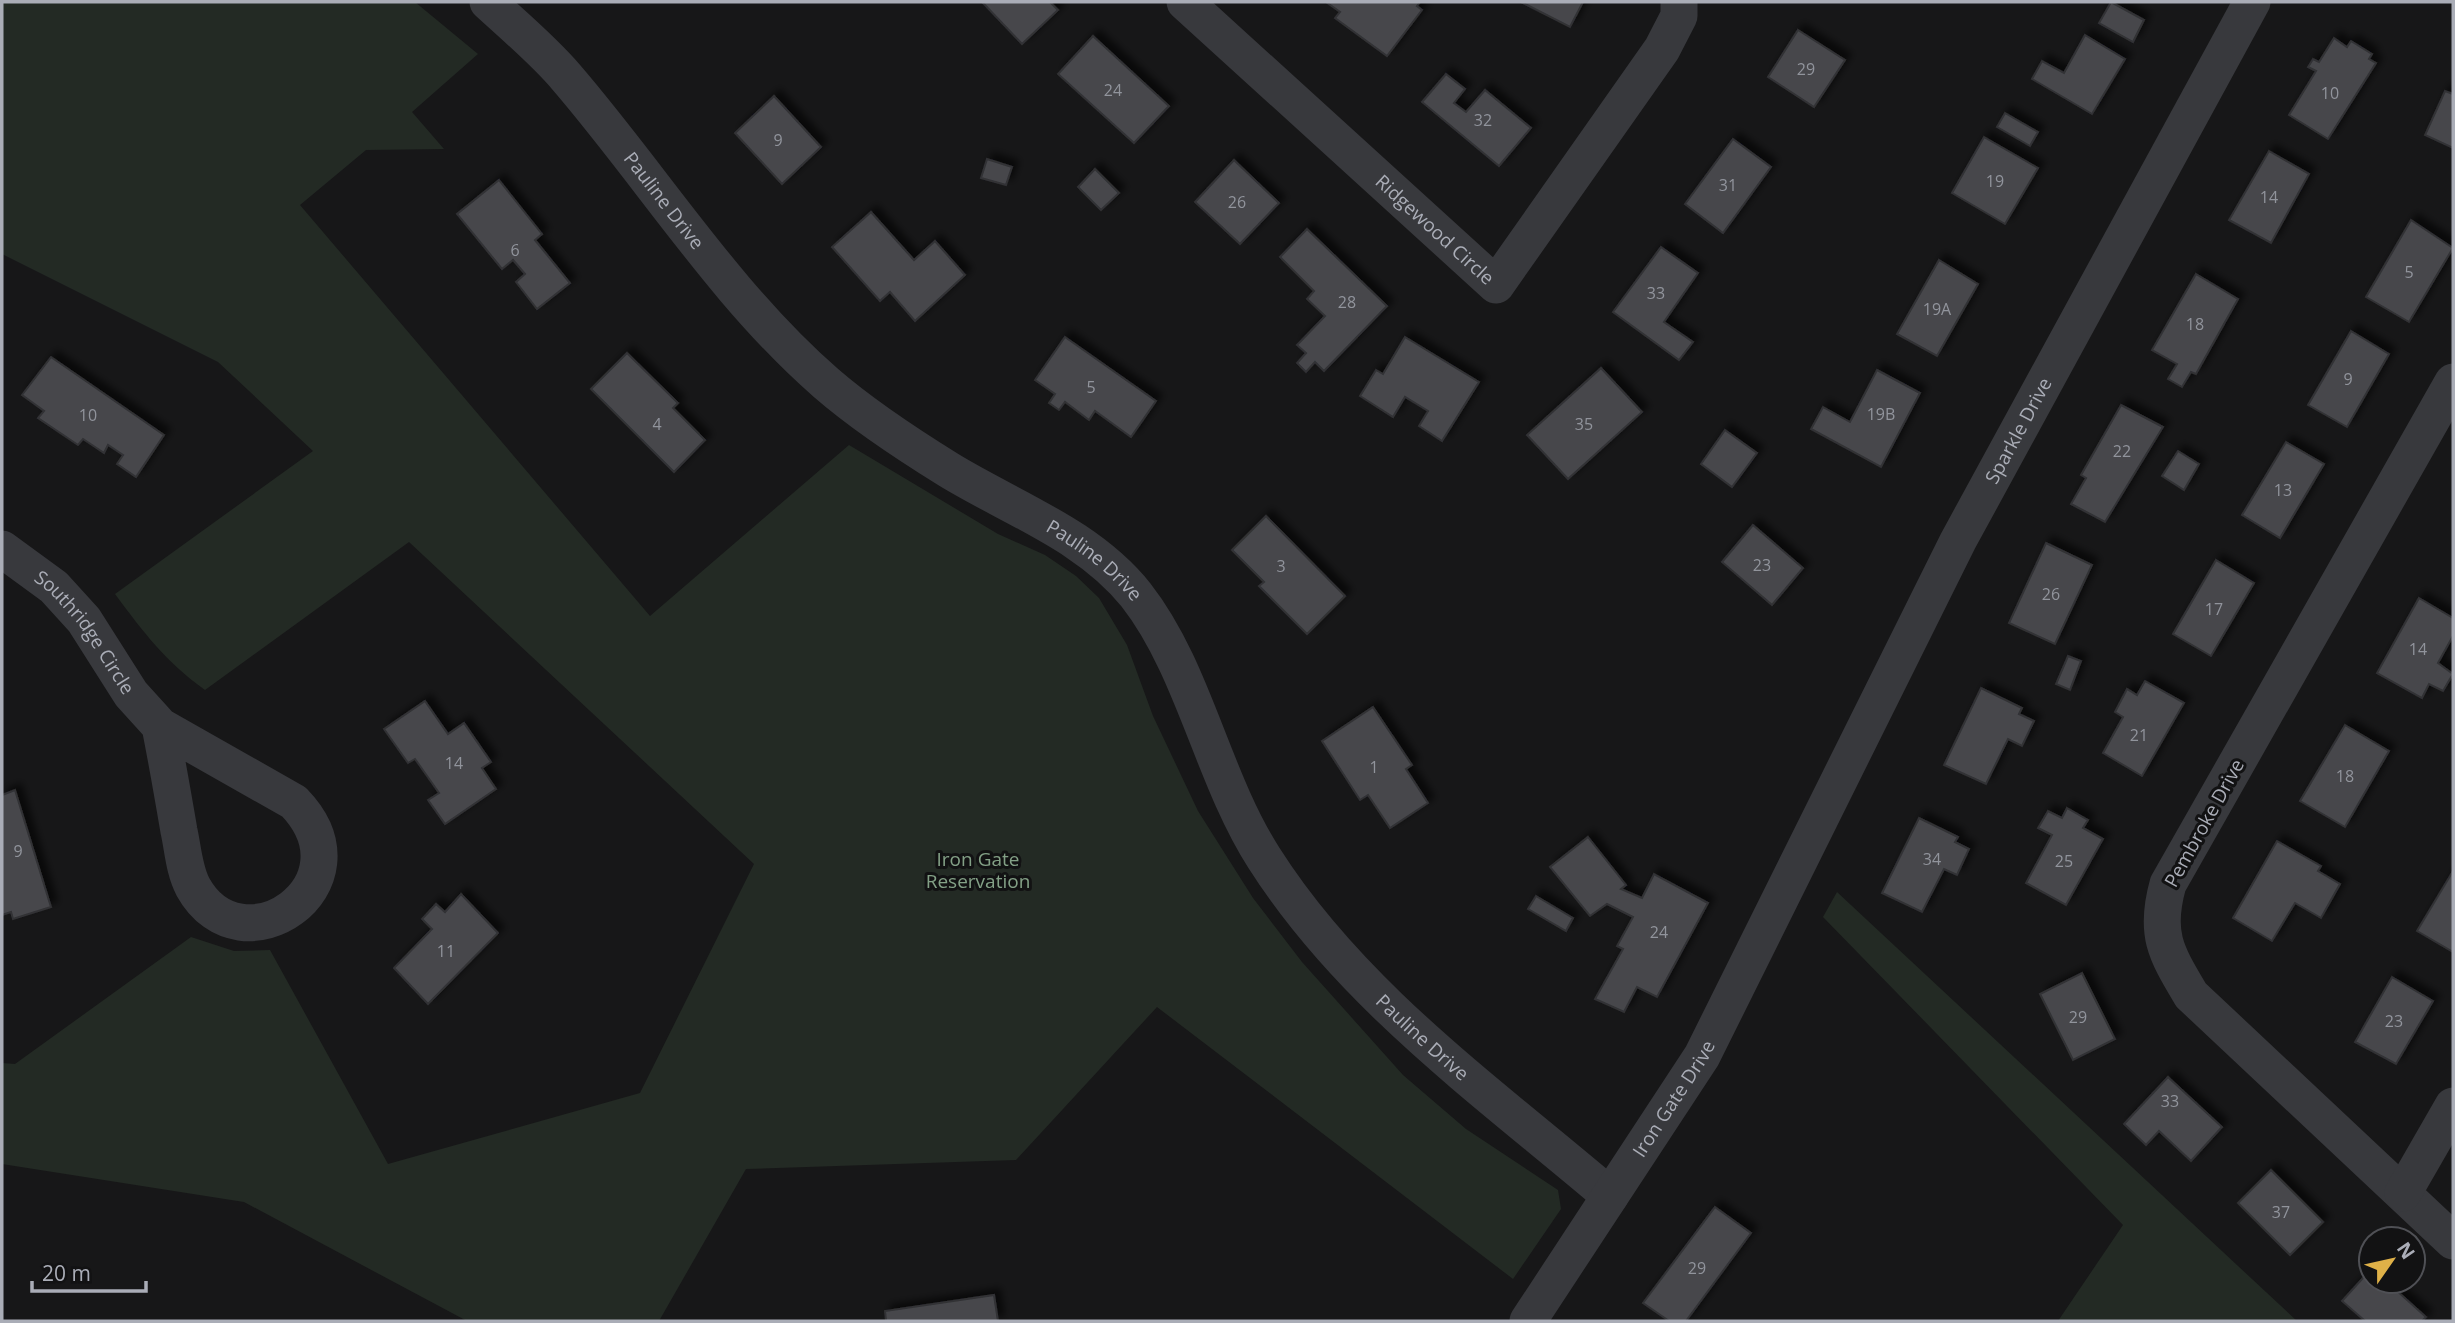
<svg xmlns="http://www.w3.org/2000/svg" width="2455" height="1323" viewBox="0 0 2455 1323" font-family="'Open Sans',sans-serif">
	<defs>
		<filter id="shadow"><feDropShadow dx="6" dy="-6" stdDeviation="3.5" flood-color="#0009"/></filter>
	</defs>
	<rect width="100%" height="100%" fill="#171718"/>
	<!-- green -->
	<g fill="#232a24">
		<path d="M2 2H415L478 54 412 112 444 149 366 150 300 205 650 616 849 445 998 534 1045 555 1076 576 1099 598 1127 645 1153 716 1198 811 1253 898 1302 962 1403 1075 1466 1129 1558 1190 1561 1209 1513 1279 1157 1007 1016 1160 746 1169 659 1321H467L244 1202 2 1164V1063L15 1064 191 937 234 951 270 950 388 1164 640 1093 754 864 409 542 205 690C165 661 144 633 115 594L313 451 218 362 2 254Z"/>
		<path d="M1837 892 2297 1321H2058L2123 1225 1823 917Z"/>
	</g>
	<!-- building -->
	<g fill="#46474b" stroke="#313134" stroke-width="2" filter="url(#shadow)">
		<path d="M982 2H1050L1058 10 1022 44Z"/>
		<path d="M1326 2H1420L1417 6 1422 10 1387 56 1335 18 1340 12Z"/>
		<path d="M1521 2H1583L1570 27Z"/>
		<path d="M2111 2 2144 20 2133 42 2099 23Z"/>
		<path d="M1798 30 1845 60 1814 107 1768 77Z"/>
		<path d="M2085 35 2125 59 2092 114 2032 79 2042 61 2064 73Z"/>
		<path d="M1093 36 1169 106 1134 143 1058 74Z"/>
		<path d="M2334 38 2347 47 2351 41 2372 54 2369 59 2376 63 2328 139 2289 115 2316 71 2308 67 2313 59 2319 62Z"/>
		<path d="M1446 74 1465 89 1454 103 1466 112 1485 90 1531 128 1499 166 1422 102Z"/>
		<path d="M2445 91 2453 94V148L2425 135Z"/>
		<path d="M774 96 821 147 782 184 735 133Z"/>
		<path d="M2005 113 2038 132 2030 146 1997 127Z"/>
		<path d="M1984 137 2038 168 2005 224 1952 193Z"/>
		<path d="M1733 139 1771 167 1723 233 1685 204Z"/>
		<path d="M2269 151 2309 174 2271 243 2229 220Z"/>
		<path d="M987 159 1012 167 1006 185 981 178Z"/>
		<path d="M1234 160 1279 203 1240 244 1195 202Z"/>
		<path d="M1095 169 1119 193 1101 210 1078 187Z"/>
		<path d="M499 180 542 234 535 240 570 283 537 309 516 282 525 274 513 260 502 269 457 214Z"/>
		<path d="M871 212 914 260 935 241 965 275 915 321 890 292 880 301 832 247Z"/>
		<path d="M2411 220 2453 248 2409 322 2366 297Z"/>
		<path d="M1307 229 1387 306 1324 371 1315 362 1306 372 1297 363 1306 353 1297 345 1325 316 1307 299 1314 291 1280 257Z"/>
		<path d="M1661 247 1698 273 1664 322 1693 342 1679 360 1613 312Z"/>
		<path d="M1939 260 1978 284 1937 356 1897 334Z"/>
		<path d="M2196 274 2238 299 2196 374 2191 372 2182 387 2168 379 2177 364 2152 350Z"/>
		<path d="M2351 331 2389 354 2347 427 2308 405Z"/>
		<path d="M1065 337 1156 401 1131 437 1095 411 1089 420 1065 402 1059 410 1049 403 1055 394 1035 380Z"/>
		<path d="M1405 337 1479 382 1442 441 1419 426 1428 411 1405 397 1393 417 1360 396 1376 370 1383 374Z"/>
		<path d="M627 353 678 403 673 408 705 440 674 472 591 389Z"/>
		<path d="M51 357 164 435 136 477 117 464 123 455 108 445 104 453 83 439 78 445 38 418 44 411 22 395Z"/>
		<path d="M1601 368 1642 412 1568 479 1527 435Z"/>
		<path d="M1877 370 1920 393 1881 467 1811 429 1823 407 1850 422Z"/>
		<path d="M2121 405 2163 427 2105 522 2071 504 2086 478 2081 475Z"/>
		<path d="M1725 430 1757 453 1732 487 1701 464Z"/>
		<path d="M2286 442 2324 464 2280 538 2242 515Z"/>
		<path d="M2178 451 2199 464 2184 490 2162 476Z"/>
		<path d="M1266 516 1345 596 1307 634 1259 586 1264 582 1232 550Z"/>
		<path d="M1753 525 1803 568 1772 605 1722 562Z"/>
		<path d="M2046 543 2092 565 2055 644 2009 623Z"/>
		<path d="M2216 560 2254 583 2211 656 2173 634Z"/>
		<path d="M2419 598 2453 618V636L2438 663 2453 674 2443 691 2429 684 2422 698 2377 673Z"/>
		<path d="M2068 656 2081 661 2070 690 2056 684Z"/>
		<path d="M2145 681 2184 703 2142 776 2103 753 2123 717 2115 712 2127 689 2137 695Z"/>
		<path d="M1981 688 2022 708 2019 714 2034 721 2022 746 2008 739 1986 784 1944 765Z"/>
		<path d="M425 701 448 734 464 723 491 762 482 768 496 789 445 824 428 800 439 793 415 759 408 763 384 729Z"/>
		<path d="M1373 707 1412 765 1406 769 1428 803 1390 828 1368 795 1360 800 1322 741Z"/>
		<path d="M2345 725 2389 751 2345 827 2300 801Z"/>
		<path d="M15 790 51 907 13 919 11 912 2 915V795Z"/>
		<path d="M2067 808 2088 820 2083 828 2103 839 2066 905 2026 883 2052 835 2038 828 2048 811 2062 818Z"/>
		<path d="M1919 818 1958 837 1955 842 1969 849 1957 875 1944 869 1922 912 1882 893Z"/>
		<path d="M1588 837 1626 885 1621 889 1642 898 1654 874 1708 903 1657 997 1637 987 1624 1012 1595 999 1623 949 1617 946 1633 917 1607 904 1590 916 1550 867Z"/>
		<path d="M2277 841 2321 866 2318 871 2340 884 2321 918 2295 903 2272 941 2233 918Z"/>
		<path d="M2453 871V952L2417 931Z"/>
		<path d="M461 894 498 933 428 1004 394 968 432 929 422 919 436 904 445 912Z"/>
		<path d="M1536 896 1573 918 1566 931 1528 909Z"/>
		<path d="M2082 973 2115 1039 2073 1060 2040 994Z"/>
		<path d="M2392 977 2433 1001 2396 1064 2355 1042Z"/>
		<path d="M2168 1077 2222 1127 2191 1161 2159 1131 2146 1145 2124 1124Z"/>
		<path d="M2271 1170 2323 1222 2290 1255 2238 1203Z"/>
		<path d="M1715 1207 1751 1233 1686 1321H1669L1643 1303Z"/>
		<path d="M2371 1269V1281L2388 1283 2395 1281 2401 1286 2397 1291 2426 1317 2422 1321H2365L2342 1301Z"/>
		<path d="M994 1295 998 1321H886L885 1311Z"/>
	</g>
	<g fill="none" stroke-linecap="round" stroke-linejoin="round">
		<!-- minor -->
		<g stroke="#38393d" stroke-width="37">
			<path id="s1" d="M488 2C514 26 543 50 566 77 653 178 725 295 826 383 864 416 907 444 949 470 1013 509 1088 535 1136 595 1194 669 1212 777 1264 858 1351 995 1488 1092 1610 1196"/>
			<path id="s2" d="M1185 2 1496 285 1662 49 1679 16V2"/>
			<path d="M2453 382 2168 884C2154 934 2166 953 2191 995L2453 1241"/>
			<path id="s3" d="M2 549 54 587 84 620 131 694 160 726 294 802C374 885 241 974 193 887 184 870 183 849 179 831 173 796 167 761 160 726"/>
			<path d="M2403 1193 2453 1106"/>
			<path id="s4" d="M1528 1321 1702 1056 1958 541 2252 2"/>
		</g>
	</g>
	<g text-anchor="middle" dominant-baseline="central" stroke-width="6" stroke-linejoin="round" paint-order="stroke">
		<!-- number labels -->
		<g font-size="16" fill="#91949c">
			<text x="1806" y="69">29</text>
			<text x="1113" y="90">24</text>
			<text x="2330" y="93">10</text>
			<text x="1483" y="120">32</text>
			<text x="778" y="140">9</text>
			<text x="1995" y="181">19</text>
			<text x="1728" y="185">31</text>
			<text x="2269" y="197">14</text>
			<text x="1237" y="202">26</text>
			<text x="515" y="250">6</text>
			<text x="2409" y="272">5</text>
			<text x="1656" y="293">33</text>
			<text x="1347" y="302">28</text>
			<text x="1937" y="309">19A</text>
			<text x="2195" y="324">18</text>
			<text x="2348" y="379">9</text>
			<text x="1091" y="387">5</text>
			<text x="1881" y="414">19B</text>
			<text x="88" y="415">10</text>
			<text x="657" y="424">4</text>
			<text x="1584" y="424">35</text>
			<text x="2122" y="451">22</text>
			<text x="2283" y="490">13</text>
			<text x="1762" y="565">23</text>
			<text x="1281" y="566">3</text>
			<text x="2051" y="594">26</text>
			<text x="2214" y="609">17</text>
			<text x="2418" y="649">14</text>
			<text x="2139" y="735">21</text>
			<text x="454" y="763">14</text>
			<text x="1374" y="767">1</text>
			<text x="2345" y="776">18</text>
			<text x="18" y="851">9</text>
			<text x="1932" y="859">34</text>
			<text x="2064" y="861">25</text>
			<text x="1659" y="932">24</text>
			<text x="446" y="951">11</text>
			<text x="2078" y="1017">29</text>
			<text x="2394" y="1021">23</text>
			<text x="2170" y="1101">33</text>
			<text x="2281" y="1212">37</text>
			<text x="1697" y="1268">29</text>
		</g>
		<!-- street labels -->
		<g font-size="19" fill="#aaadb7" stroke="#121213">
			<text stroke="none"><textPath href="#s1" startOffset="266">Pauline Drive</textPath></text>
			<text stroke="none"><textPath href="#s2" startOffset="338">Ridgewood Circle</textPath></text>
			<text stroke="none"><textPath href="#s4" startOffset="1018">Sparkle Drive</textPath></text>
			<text stroke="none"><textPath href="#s1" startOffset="833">Pauline Drive</textPath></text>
			<text stroke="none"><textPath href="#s3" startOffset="119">Southridge Circle</textPath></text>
			<text transform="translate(2204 823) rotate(-61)">Pembroke Drive</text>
			<text stroke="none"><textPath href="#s1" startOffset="1421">Pauline Drive</textPath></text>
			<text stroke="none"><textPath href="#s4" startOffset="266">Iron Gate Drive</textPath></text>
		</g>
		<!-- park labels -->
		<g font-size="19" fill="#83a086" stroke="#121213">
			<text x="978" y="859">Iron Gate<tspan x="978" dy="22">Reservation</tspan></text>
		</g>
	</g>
	<!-- border -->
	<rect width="2455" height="1323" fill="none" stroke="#aaadb7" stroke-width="7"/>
	<!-- north arrow -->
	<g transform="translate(2392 1260) rotate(56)"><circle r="33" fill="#121213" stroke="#4f5055" stroke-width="2"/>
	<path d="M0-5L12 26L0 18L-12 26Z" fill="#dfb148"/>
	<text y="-10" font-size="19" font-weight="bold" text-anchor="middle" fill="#aaadb7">N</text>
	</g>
	<!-- scale -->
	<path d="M32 1281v10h114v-10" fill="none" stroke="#aaadb7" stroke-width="3.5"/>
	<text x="42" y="1281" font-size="21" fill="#aaadb7" stroke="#121213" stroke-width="5" paint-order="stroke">20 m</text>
</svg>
